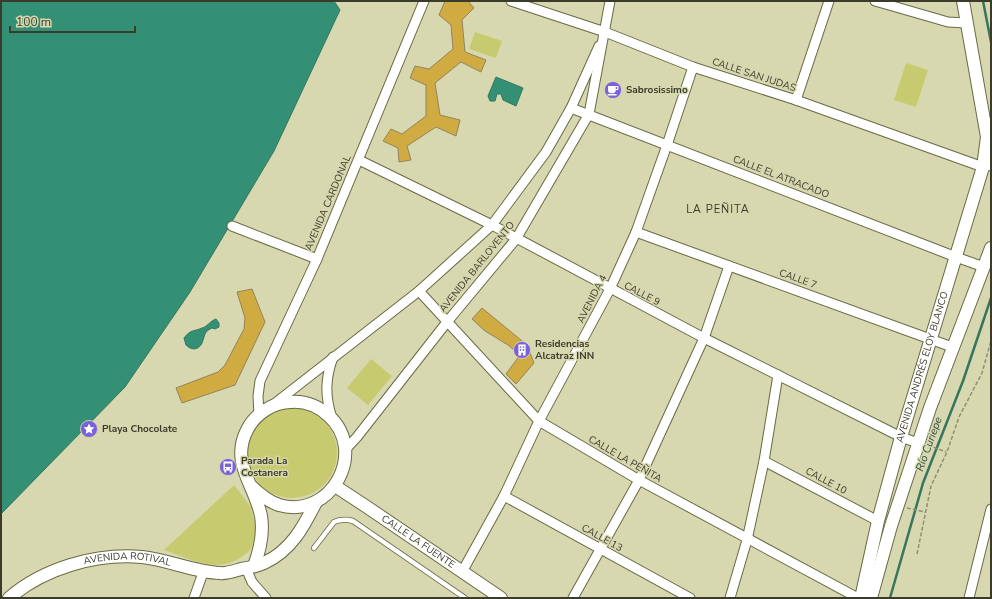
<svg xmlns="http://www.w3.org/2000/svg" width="992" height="599" viewBox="0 0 992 599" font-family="'Nunito Sans',sans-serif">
	<rect width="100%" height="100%" fill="#d7d8af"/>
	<!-- green -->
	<g fill="#c8ca6f">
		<path d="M475 32 502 41 496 58 469 49Z"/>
		<path d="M906 63 928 70 916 107 894 100Z"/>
		<path d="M371 359 392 376 368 405 347 388Z"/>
		<circle cx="292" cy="453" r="45"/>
		<path d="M234 485 251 507 257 534C255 539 252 549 247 553 219 576 194 560 164 550Z"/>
	</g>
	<!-- water -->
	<g fill="#349074" stroke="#36765e">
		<path d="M1 1H334L340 10 274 151 190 292 125 387 1 514Z"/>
		<path d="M496 77 523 88 516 106 503 100 501 94H497L495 101H490L488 96Z"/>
		<path d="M216 319 219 323V327L215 329 212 328C210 329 206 331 205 334 204 336 204 338 203 340 201 349 193 352 186 345L184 338C191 329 193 332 202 328 207 327 210 321 216 319Z"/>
	</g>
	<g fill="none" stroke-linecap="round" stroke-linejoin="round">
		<!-- stream -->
		<g stroke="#36765e" stroke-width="2.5">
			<path d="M983 1 991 42"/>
			<path d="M890 598 923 483 963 381 991 298"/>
		</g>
	</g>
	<!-- building -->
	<g fill="#cfab41" stroke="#92845e">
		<path d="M445 1H468L474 8 462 20 465 52 486 60 481 72 461 62 435 83 440 115 460 120 456 136 436 127 407 146 411 160 399 162 398 148 383 141 391 129 402 134 426 116V85L410 78 415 66 429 69 453 49 451 25 439 15Z"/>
		<path d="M252 289 265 322 235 385 182 403 176 388 218 372 225 365 244 329 245 318 237 292Z"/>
		<path d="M482 308 527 345 534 363 516 384 506 374 520 355 508 345 485 331 472 319Z"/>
	</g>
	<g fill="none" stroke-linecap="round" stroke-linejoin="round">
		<!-- service casing -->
		<g stroke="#696a44" stroke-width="6">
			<path id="service" d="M314 548 334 522C341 519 346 519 353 521L465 598"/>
		</g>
		<!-- minor casing -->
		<g stroke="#696a44" stroke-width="11">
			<g id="minor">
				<path d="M511 1 605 32 693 67 796 100 983 167 991 165"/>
				<path d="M875 1 948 22 966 23"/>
				<path d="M796 100 829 1"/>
				<path d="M571 108 956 257 984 267"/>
				<path d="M359 160 492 225 704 338 901 437 918 443"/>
				<path d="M232 226 317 259"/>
				<path d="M636 232 952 347"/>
				<path d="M419 291 539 421 639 480 858 598"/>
				<path d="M274 404 419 291 492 225 546 152 571 108 599 46"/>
				<path d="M259 414 258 396 260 381 317 259 424 1"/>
				<path d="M332 418C325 397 325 379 333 357"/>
				<path d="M345 450 357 437 447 322 516 239 589 114 610 1"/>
				<path d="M764 461 878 521"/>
				<path d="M504 496 690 598"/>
				<path d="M246 568 252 582 266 598"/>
				<path d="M462 572 504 496 539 421 610 289 636 232 667 145 693 67"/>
				<path d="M194 598 204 570"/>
				<path d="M573 598 639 480 704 338 729 266"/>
				<path d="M730 598 747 540 764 461 778 375"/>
				<path d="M969 598 991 509"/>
			</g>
		</g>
		<!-- secondary casing -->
		<g stroke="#696a44" stroke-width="14">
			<g id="secondary">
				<path d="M963 1 987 137 990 143"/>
				<path d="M250 485C258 493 267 501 279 505 331 520 368 452 329 416 318 406 305 401 291 402 273 402 255 414 247 430 230 463 255 485 261 516 264 534 260 550 254 566"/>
				<path id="s1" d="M335 486 364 505 501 598"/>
				<path id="s2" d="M9 598C44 568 96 553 142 557 169 560 194 572 220 573 226 574 234 571 241 569 248 568 257 566 264 563 291 551 304 526 316 502"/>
				<path id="s3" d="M861 598 878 521 901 437 983 167 987 137"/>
				<path d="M871 598 891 526 930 408 991 248"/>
			</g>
		</g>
		<!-- path -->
		<g stroke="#8e8f71" stroke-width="1.5" stroke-dasharray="4 2" stroke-linecap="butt">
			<path d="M928 445 946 452"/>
			<path d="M907 508 925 512"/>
			<path d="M917 554 931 486 947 452 959 417 982 373 991 341"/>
		</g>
		<!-- service -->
		<use href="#service" stroke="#fff" stroke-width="4.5"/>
		<!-- minor -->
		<use href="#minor" stroke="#fff" stroke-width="9"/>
		<!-- secondary -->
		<use href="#secondary" stroke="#fff" stroke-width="12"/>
	</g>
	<!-- icons -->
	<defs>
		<g id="cafe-disc" transform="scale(0.9)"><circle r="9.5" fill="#7b60db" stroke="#d7d8af"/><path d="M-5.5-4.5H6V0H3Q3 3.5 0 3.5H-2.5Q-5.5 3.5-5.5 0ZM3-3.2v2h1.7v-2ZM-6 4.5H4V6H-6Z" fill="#fff"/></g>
		<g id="building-disc" transform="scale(0.9)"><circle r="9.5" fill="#7b60db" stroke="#d7d8af"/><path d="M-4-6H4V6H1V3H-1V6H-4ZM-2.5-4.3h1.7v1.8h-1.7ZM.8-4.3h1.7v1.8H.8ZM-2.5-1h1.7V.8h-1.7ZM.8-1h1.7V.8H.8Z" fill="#fff"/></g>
		<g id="sight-disc" transform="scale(0.9)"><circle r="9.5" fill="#7b60db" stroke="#d7d8af"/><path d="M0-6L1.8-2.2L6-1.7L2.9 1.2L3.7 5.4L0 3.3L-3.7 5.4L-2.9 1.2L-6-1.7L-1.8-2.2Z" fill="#fff"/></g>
		<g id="bus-disc" transform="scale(0.9)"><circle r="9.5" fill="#7b60db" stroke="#d7d8af"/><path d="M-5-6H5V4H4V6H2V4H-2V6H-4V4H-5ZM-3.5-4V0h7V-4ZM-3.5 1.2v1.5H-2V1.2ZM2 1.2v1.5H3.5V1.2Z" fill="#fff"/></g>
	</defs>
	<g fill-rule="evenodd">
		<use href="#cafe-disc" x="613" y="90"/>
		<use href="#building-disc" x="522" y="350"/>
		<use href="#sight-disc" x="89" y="429"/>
		<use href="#bus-disc" x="228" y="467"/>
	</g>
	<g text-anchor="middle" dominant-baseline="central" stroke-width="3" stroke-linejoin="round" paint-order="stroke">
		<!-- street labels -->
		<g font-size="10" fill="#3b3b2b" stroke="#d7d8af">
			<text transform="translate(754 75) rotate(18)">CALLE SAN JUDAS</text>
			<text transform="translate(781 177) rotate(21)">CALLE EL ATRACADO</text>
			<text transform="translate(328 203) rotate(-67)">AVENIDA CARDONAL</text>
			<text transform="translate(477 267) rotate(-51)">AVENIDA BARLOVENTO</text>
			<text transform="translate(798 279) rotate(20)">CALLE 7</text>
			<text transform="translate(642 294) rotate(28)">CALLE 9</text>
			<text transform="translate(592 299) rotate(-63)">AVENIDA 4</text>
			<text stroke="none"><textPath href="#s3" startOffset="239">AVENIDA ANDRÉS ELOY BLANCO</textPath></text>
			<text transform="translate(625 459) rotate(30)">CALLE LA PEÑITA</text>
			<text transform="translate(826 481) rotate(28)">CALLE 10</text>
			<text transform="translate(602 538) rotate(29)">CALLE 13</text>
			<text stroke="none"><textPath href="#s1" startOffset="100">CALLE LA FUENTE</textPath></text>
			<text stroke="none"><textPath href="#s2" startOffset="128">AVENIDA ROTIVAL</textPath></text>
		</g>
		<!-- poi labels -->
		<g font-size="10" font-weight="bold" fill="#3b3b2b" stroke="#d7d8af" text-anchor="start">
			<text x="626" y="90">Sabrosissimo</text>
			<text x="535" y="344">Residencias<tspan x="535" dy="12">Alcatraz INN</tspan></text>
			<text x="102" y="429">Playa Chocolate</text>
			<text x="241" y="461">Parada La<tspan x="241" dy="12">Costanera</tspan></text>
		</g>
		<!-- neighbourhood labels -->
		<g font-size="11" letter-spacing="1" fill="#3b3b2b" stroke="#d7d8af">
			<text x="718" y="209">LA PEÑITA</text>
		</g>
		<!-- water labels -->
		<g font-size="11" font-style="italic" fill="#2c483e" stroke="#d7d8af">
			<text transform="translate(929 444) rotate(-70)">Río Curiepe</text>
		</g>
	</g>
	<!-- border -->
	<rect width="992" height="599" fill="none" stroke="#3b3b2b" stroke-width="4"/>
	<!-- scale -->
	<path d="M10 26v6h125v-6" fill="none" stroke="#3b3b2b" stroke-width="2"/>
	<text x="16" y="26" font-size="12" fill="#3b3b2b" stroke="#d7d8af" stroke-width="3" paint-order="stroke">100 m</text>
</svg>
